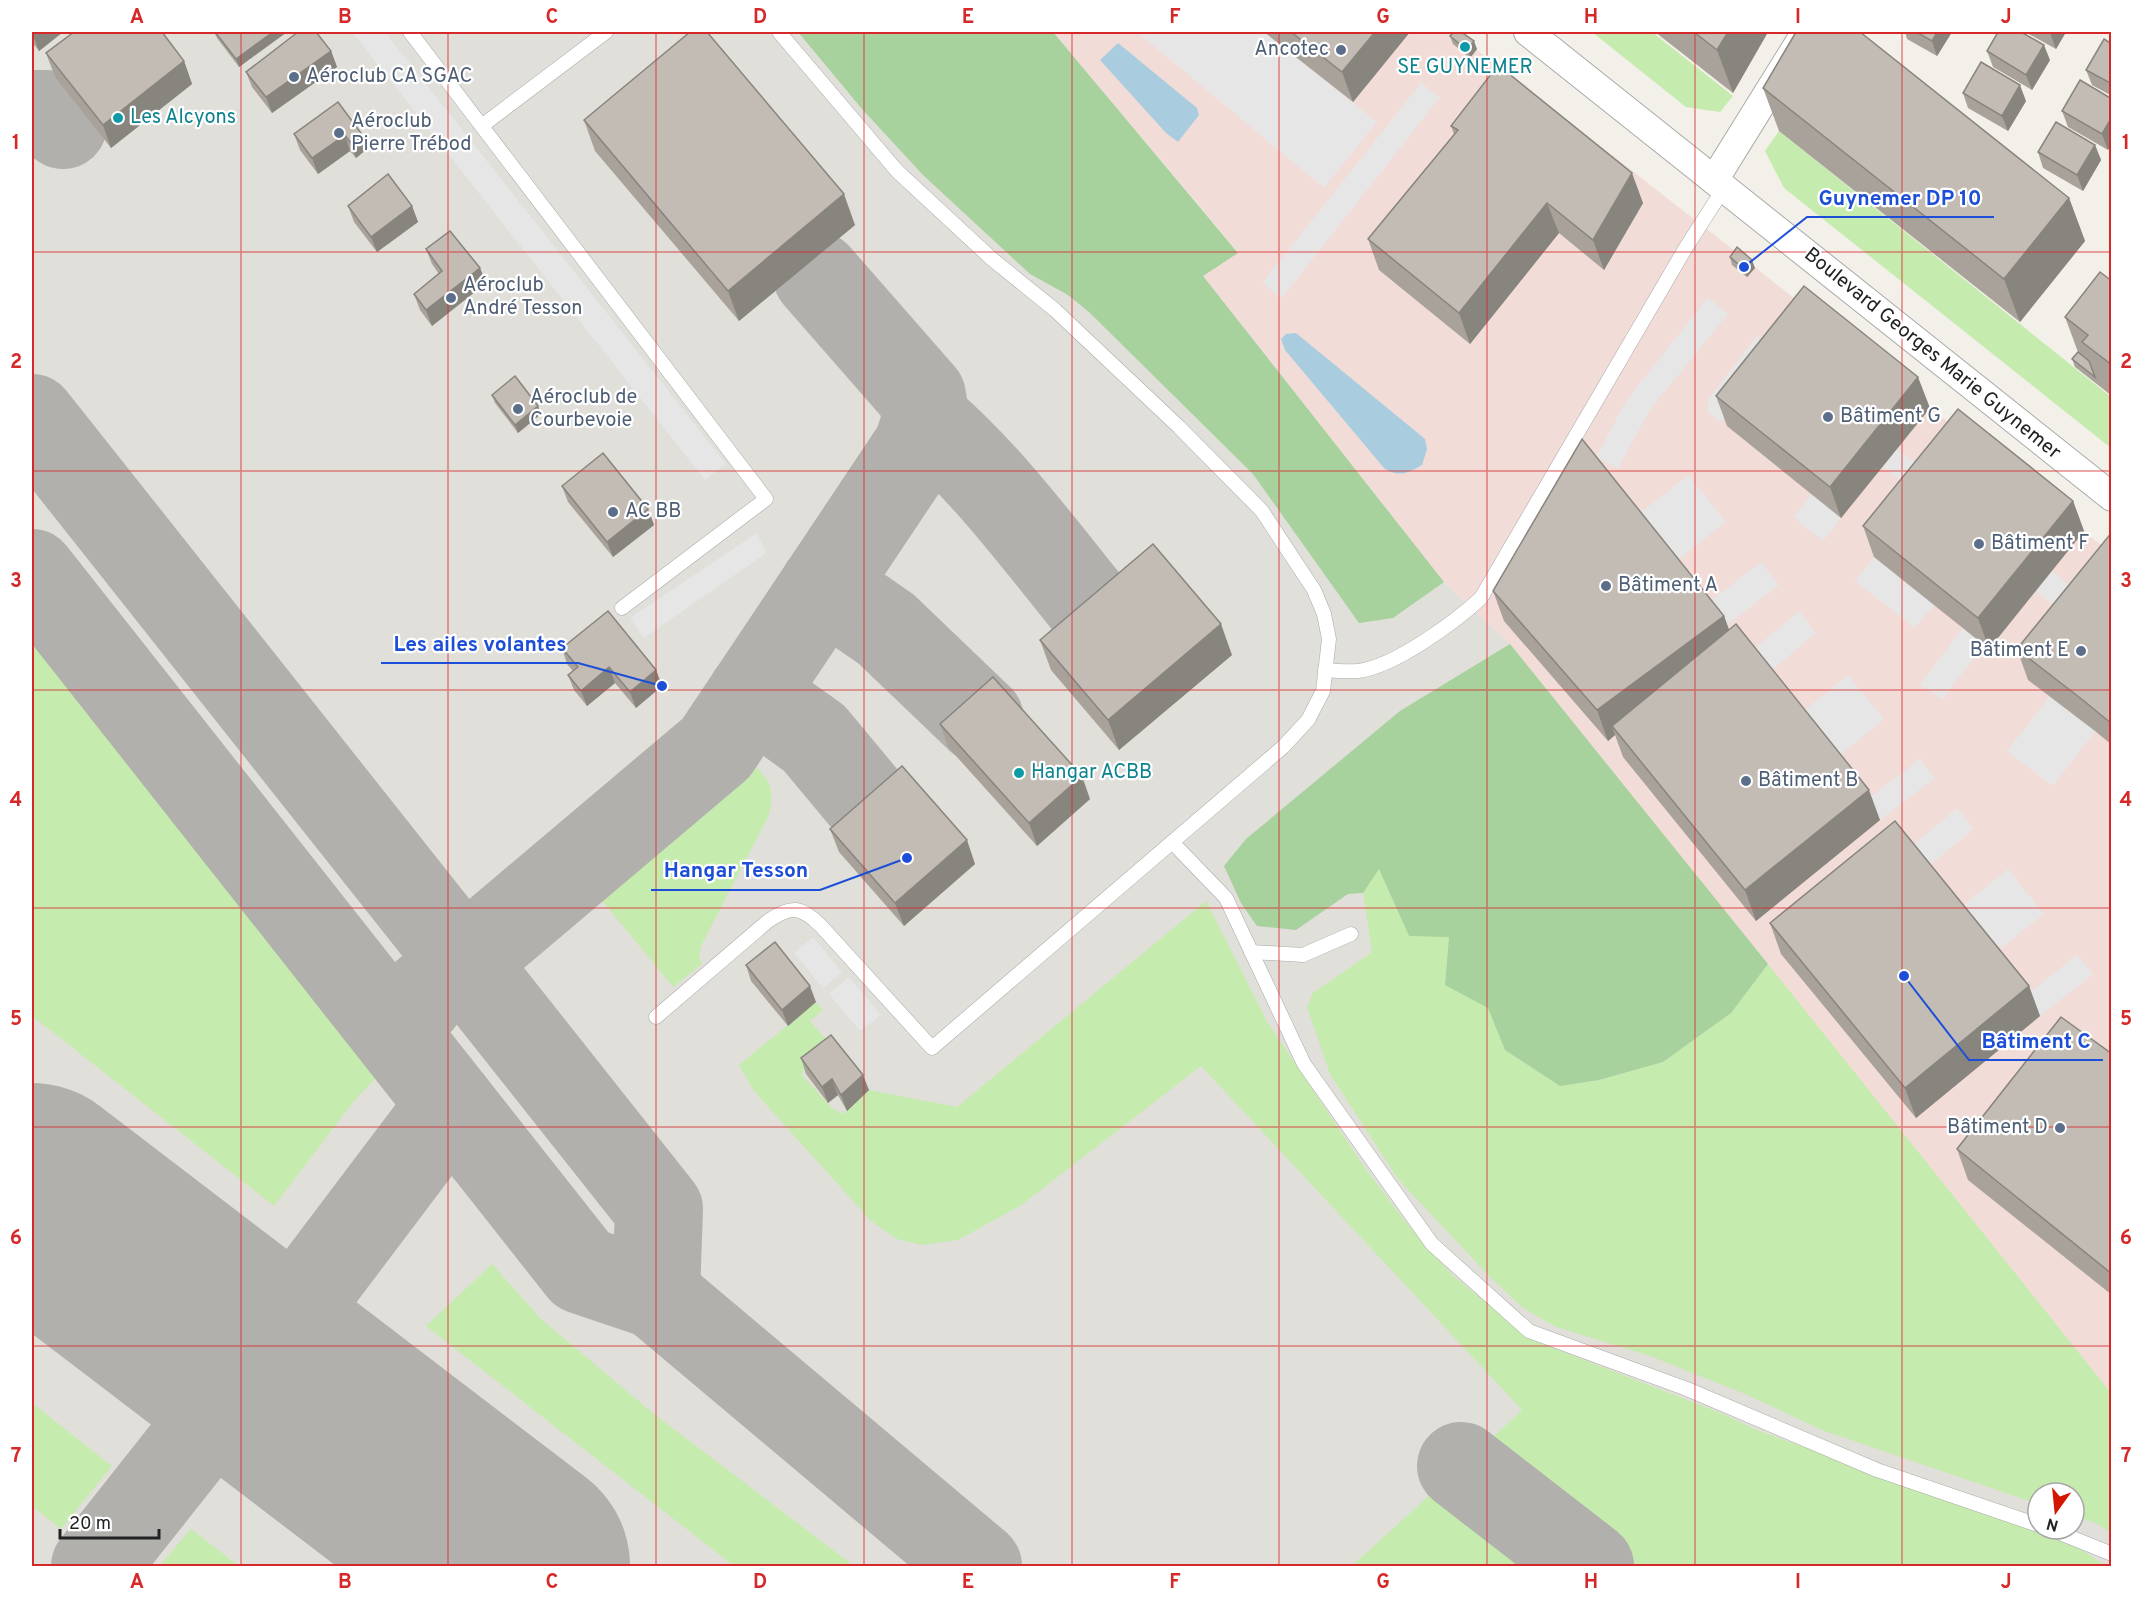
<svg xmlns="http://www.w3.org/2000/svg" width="2143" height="1598" viewBox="0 0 2143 1598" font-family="Overpass,sans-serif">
	<rect width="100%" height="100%" fill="#f2f0e8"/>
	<!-- commercial -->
	<path fill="#f2dcd8" d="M1053 32H1454L1740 255 2111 553V1393L1510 644 1444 582 1203 276 1238 252Z"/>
	<!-- airport -->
	<path fill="#e1dfd9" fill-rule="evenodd" d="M32 32H1053L1238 253 1203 276 1444 582 1510 644 2111 1393V1566H32ZM2038 1493H2074V1529H2038Z"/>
	<!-- grass -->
	<g fill="#c6ebaf">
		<path d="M1592 32H1652L1733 96 1720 112 1686 107Z"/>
		<path d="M1779 131 2111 397V448L1784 188 1765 151Z"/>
		<path d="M32 604 391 1062 354 1101 274 1206 32 1016Z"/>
		<path d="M737 751C763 773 779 781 768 817L701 946 699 956 702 964 673 987 590 886 704 786Z"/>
		<path d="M1379 868 1409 936H1449L1445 985 1489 1008 1505 1050 1560 1086 1599 1080 1663 1062 1731 1013 1768 964 2111 1393V1533L2096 1523 2074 1516V1493H2038V1504L1822 1430 1745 1394 1650 1356 1556 1327 1523 1308 1490 1277 1398 1179 1330 1074 1307 1007 1313 993 1372 952 1363 893Z"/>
		<path d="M1206 901 1268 1023 1363 1165 1404 1220 1453 1276 1535 1341 1721 1413 1757 1430 2076 1546 2106 1566H1629L1480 1449 1522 1410 1201 1066 1020 1206 958 1240 922 1245 897 1239 871 1221 754 1091 739 1065 816 1002 823 1010 810 1021 832 1046 801 1074 832 1108 843 1114 869 1090 957 1107Z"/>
		<path d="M492 1264 541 1319 654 1414 854 1566H734L426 1326Z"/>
		<path d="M32 1403 112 1466 61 1529 32 1506Z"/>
		<path d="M1446 1480 1535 1551 1523 1566H1352Z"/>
		<path d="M191 1529 239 1566H159Z"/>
	</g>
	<!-- forest -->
	<g fill="#a7d19d">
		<path d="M798 32H1053L1238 253 1203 276 1444 582 1393 618 1359 623 1253 474 1090 313 1068 295 1030 274 923 175 862 109Z"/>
		<path d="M1510 644 1768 964 1731 1013 1663 1062 1599 1080 1560 1086 1505 1050 1488 1008 1445 985 1449 937 1409 936 1379 869 1363 893 1348 894 1296 930 1257 926 1241 903 1224 866 1246 839 1400 711Z"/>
	</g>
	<!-- parking -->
	<g fill="#e6e6e6">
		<path d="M352 32H385L726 464 705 480Z"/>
		<path d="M1137 32H1264L1377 122 1324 188Z"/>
		<path d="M1421 83 1440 97 1282 298 1262 283Z"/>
		<path d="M1708 297 1728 314 1649 411 1618 469 1596 457 1626 401Z"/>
		<path d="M1757 336 1779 353 1721 423 1708 412V399Z"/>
		<path d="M1897 448 1936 480 1921 498 1882 466Z"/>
		<path d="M1688 475 1726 522 1671 565 1634 518Z"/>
		<path d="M1812 494 1841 518 1823 541 1793 517Z"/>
		<path d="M757 533 766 553 644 638 630 618Z"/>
		<path d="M1874 557 1934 605 1915 628 1855 581Z"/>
		<path d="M1761 562 1779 585 1722 629 1704 606Z"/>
		<path d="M2052 571 2091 602 2075 622 2036 591Z"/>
		<path d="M1799 611 1816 633 1765 676 1747 655Z"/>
		<path d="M1963 628 1984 644 1942 700 1920 684Z"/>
		<path d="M1848 675 1884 719 1833 761 1797 716Z"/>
		<path d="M2050 696 2095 731 2053 786 2007 751Z"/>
		<path d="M1920 759 1935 778 1880 820 1865 801Z"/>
		<path d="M1957 808 1974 829 1923 871 1906 851Z"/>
		<path d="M2008 869 2044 914 1992 955 1956 911Z"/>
		<path d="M813 937 842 972 823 988 794 953Z"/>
		<path d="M2077 955 2093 974 2040 1016 2024 997Z"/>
		<path d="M849 977 881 1015 860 1031 829 994Z"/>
	</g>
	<!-- water -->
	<g fill="#a9cddf">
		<path d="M1118 43 1197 108 1199 115 1178 142 1166 133 1100 60Z"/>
		<path d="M1296 333 1425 439 1427 449 1422 465C1408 473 1398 478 1384 468L1285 350 1281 339 1286 334Z"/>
	</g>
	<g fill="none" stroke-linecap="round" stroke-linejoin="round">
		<!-- taxiway -->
		<g stroke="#b1b0ac" stroke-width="88">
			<path d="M32 114H47L63 125"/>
			<path d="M32 418 659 1209 656 1295"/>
			<path d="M926 421C993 479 1045 552 1101 620"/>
			<path d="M32 573 582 1270 656 1295 978 1566"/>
			<path d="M824 586 886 629 980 719"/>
			<path d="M752 694 814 738 879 816"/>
			<path d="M418 1003 424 995 716 748 917 447 926 421 922 396 817 276"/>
			<path d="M1461 1466 1590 1566"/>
			<path d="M95 1566 254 1365 451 1104"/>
		</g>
		<!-- runway -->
		<path stroke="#b1b0ac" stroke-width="222" d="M32 1194 519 1566"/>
		<!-- lane casing -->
		<g stroke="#a9a9a9" stroke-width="15">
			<g id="lane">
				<path d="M410 32 766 499 622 608"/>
				<path d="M483 125 606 32"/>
				<path d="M1325 670C1336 671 1347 672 1358 671 1394 667 1455 622 1481 598L1685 249 1724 188"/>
				<path d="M1172 842 1226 898 1304 1064 1432 1244 1529 1331 1687 1389 1877 1470 2038 1525"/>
				<path d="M1251 952 1303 955 1351 934"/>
				<path d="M656 1017 768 921C791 905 801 906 821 926L932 1048 1283 747 1308 720 1323 691 1329 639 1324 614 1314 590 1262 511 1179 427 1055 310 992 259 897 171 779 32"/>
				<path d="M2050 1529 2112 1554"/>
			</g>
		</g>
		<!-- street casing -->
		<g stroke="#a9a9a9" stroke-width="30">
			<g id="street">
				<path d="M1528 32 2112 497"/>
				<path d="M1714 180 1806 32"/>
			</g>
		</g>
		<!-- lane -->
		<use href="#lane" stroke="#fff" stroke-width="14"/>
		<!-- street -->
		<use href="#street" stroke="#fff" stroke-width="28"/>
	</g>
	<!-- wall -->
	<g fill="#a8a29b">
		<path d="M32 32H63L39 51 32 42Z"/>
		<path d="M214 32H287L239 67 217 38Z"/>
		<path d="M1264 32H1410L1353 102Z"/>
		<path d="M1655 32H1768L1733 93Z"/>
		<path d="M1905 32H1952L1937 56 1907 39Z"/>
		<path d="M2025 32H2066L2056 49Z"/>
		<path d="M1450 36 1477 49 1470 58 1453 44Z"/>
		<path d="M2112 44V96L2092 85 2086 70Z"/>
		<path d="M331 51 337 67 272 113 252 87 246 72Z"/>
		<path d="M1987 51 2050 60 2032 90 1993 67Z"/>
		<path d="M46 53 184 61 192 84 111 148 55 77Z"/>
		<path d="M1763 88 2069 198 2085 241 2020 322 1779 131Z"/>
		<path d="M1963 93 2026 101 2008 131 1968 108Z"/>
		<path d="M2112 99V143L2108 150 2068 127 2062 111Z"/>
		<path d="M584 120 855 225 739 321 595 151Z"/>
		<path d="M1451 126 1643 203 1604 270 1559 233 1470 344 1379 270 1368 239 1454 134Z"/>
		<path d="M361 133 367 149 356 158 350 151 318 174 300 150 294 134Z"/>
		<path d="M2095 145 2101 160 2083 191 2043 168 2038 152Z"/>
		<path d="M348 206H412L418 222 377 252 354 222Z"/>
		<path d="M426 249 480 268 486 283 432 326 420 310 414 294 439 274 432 264Z"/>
		<path d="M1730 257 1755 268 1747 277 1732 265Z"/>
		<path d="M2112 281V396L2075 367 2072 359 2078 352 2065 317Z"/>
		<path d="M492 395 538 406 541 414 518 433 495 403Z"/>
		<path d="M1716 396 1930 408 1841 518 1727 426Z"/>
		<path d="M562 486 648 509 654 525 613 557 568 502Z"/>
		<path d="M2073 501 2084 531 1989 649 1874 557 1863 526Z"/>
		<path d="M2112 532V745L2095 731 2028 680 2017 649Z"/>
		<path d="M1493 591 1724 616 1729 630 1880 820 1756 921 1623 757 1615 735 1608 741 1504 621Z"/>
		<path d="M1040 640 1232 655 1119 750 1051 670Z"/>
		<path d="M562 648 656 670 662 686 636 708 615 683 587 706 574 690 568 675 573 671 567 664Z"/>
		<path d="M940 724 1090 799 1037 846 948 747Z"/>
		<path d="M830 829 975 864 904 926 839 852Z"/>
		<path d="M1770 923 2029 986 2040 1016 1916 1118 1781 954Z"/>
		<path d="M746 965 816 1002 788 1026 751 981Z"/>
		<path d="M2112 1054V1295L1968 1180 1957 1149Z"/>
		<path d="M801 1058 869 1090 847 1111 838 1095 828 1103 806 1074Z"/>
	</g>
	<!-- shaded-wall -->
	<g fill="#88847e">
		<path d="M32 32H63L39 51Z"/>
		<path d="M273 32H287L239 67 236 59Z"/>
		<path d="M1375 32H1410L1353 102 1342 72Z"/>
		<path d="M1728 32H1768L1733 93 1717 50Z"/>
		<path d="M1937 32H1952L1937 56 1932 41Z"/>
		<path d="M2051 32H2066L2056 49 2050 33Z"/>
		<path d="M1474 41 1477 49 1470 58 1467 50Z"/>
		<path d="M2044 45 2050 60 2032 90 2026 75Z"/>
		<path d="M331 51 337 67 272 113 266 97Z"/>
		<path d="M184 61 192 84 111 148 103 125Z"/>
		<path d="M2020 85 2026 101 2008 131 2002 116Z"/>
		<path d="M2112 117V143L2108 150 2102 134Z"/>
		<path d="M361 133 367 149 356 158 350 142Z"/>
		<path d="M345 135 350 151 318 174 312 158Z"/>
		<path d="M2095 145 2101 160 2083 191 2077 175Z"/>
		<path d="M1632 173 1643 203 1604 270 1593 240Z"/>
		<path d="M844 194 855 225 739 321 728 291Z"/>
		<path d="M2069 198 2085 241 2020 322 2004 279Z"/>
		<path d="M1547 203 1559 233 1470 344 1459 313Z"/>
		<path d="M412 206 418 222 377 252 371 237Z"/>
		<path d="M1752 260 1755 268 1747 277 1744 269Z"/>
		<path d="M480 268 486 283 432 326 426 310Z"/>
		<path d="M1918 377 1930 408 1841 518 1830 487Z"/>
		<path d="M538 406 541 414 518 433 515 425Z"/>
		<path d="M2073 501 2084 531 1989 649 1978 618Z"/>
		<path d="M648 509 654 525 613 557 607 542Z"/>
		<path d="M1724 616 1735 646 1612 726 1615 735 1608 741 1597 710Z"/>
		<path d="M1221 624 1232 655 1119 750 1108 720Z"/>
		<path d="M609 667 615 683 587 706 581 691Z"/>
		<path d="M656 670 662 686 636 708 630 692Z"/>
		<path d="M1082 776 1090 799 1037 846 1029 823Z"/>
		<path d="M1869 790 1880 820 1756 921 1745 890Z"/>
		<path d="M967 840 975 864 904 926 895 903Z"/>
		<path d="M810 986 816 1002 788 1026 782 1010Z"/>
		<path d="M2029 986 2040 1016 1916 1118 1905 1088Z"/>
		<path d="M863 1075 869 1090 847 1111 841 1095Z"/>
		<path d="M832 1079 838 1095 828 1103 822 1087Z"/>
	</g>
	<!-- building -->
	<g fill="#c3bcb4" stroke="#88847e" stroke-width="1.5">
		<path d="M74 32H162L184 61 103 125 46 53Z"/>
		<path d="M215 32H273L236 59Z"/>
		<path d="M298 32H316L331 51 266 97 246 72Z"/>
		<path d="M690 32H707L844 194 728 291 584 120Z"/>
		<path d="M1291 32H1375L1342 72Z"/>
		<path d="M1454 32H1461L1474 41 1467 50 1450 36Z"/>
		<path d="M1694 32H1728L1717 50Z"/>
		<path d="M1796 32H1860L2069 198 2004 279 1763 88Z"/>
		<path d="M1916 32H1937L1932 41Z"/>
		<path d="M1998 32H2021L2044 45 2026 75 1987 51Z"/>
		<path d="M2104 39 2112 44V84L2086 70Z"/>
		<path d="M1981 62 2020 85 2002 116 1963 93Z"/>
		<path d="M1498 65 1632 173 1593 240 1547 203 1459 313 1368 239 1458 130 1451 126Z"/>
		<path d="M2080 80 2112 99V117L2102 134 2062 111Z"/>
		<path d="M338 102 361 133 350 142 345 135 312 158 294 134Z"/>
		<path d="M2056 122 2095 145 2077 175 2038 152Z"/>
		<path d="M388 174 412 206 371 237 348 206Z"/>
		<path d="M450 231 480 268 426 310 414 294 442 271 426 249Z"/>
		<path d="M1737 247 1752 260 1744 269 1730 257Z"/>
		<path d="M2100 272 2112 281V365L2082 342 2088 335 2065 317Z"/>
		<path d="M1804 286 1918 377 1830 487 1716 396Z"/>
		<path d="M2078 352 2089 361 2095 377 2072 359Z"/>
		<path d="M515 376 538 406 515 425 492 395Z"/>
		<path d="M1958 409 2073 501 1978 618 1863 526Z"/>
		<path d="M1582 439 1724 616 1597 710 1493 591Z"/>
		<path d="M603 453 648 509 607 542 562 486Z"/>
		<path d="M2112 532V724L2084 701 2017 649Z"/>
		<path d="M1153 544 1221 624 1108 720 1040 640Z"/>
		<path d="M608 611 656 670 630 692 609 667 581 691 568 675 578 667 562 648Z"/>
		<path d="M1736 624 1869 790 1745 890 1612 726Z"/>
		<path d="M993 677 1082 776 1029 823 940 724Z"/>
		<path d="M902 766 967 840 895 903 830 829Z"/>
		<path d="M1895 821 2029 986 1905 1088 1770 923Z"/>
		<path d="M775 942 810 986 782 1010 746 965Z"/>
		<path d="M2061 1017 2112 1054V1274L1957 1149Z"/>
		<path d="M831 1035 863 1075 841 1095 832 1079 822 1087 801 1058Z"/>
	</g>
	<!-- grid -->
	<path fill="none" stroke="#d62828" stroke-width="1.5" stroke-opacity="0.55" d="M241 32V1566M448 32V1566M656 32V1566M864 32V1566M1072 32V1566M1279 32V1566M1487 32V1566M1695 32V1566M1902 32V1566M32 252H2112M32 471H2112M32 690H2112M32 908H2112M32 1127H2112M32 1346H2112"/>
	<!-- markers -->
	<g fill="#0f9aa8" stroke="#fff" stroke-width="2">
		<circle cx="1465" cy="47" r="6"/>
		<circle cx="118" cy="118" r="6"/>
		<circle cx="1019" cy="773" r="6"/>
	</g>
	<g fill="#5c6f8a" stroke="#fff" stroke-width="2">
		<circle cx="1341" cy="50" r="6"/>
		<circle cx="294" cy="77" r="6"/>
		<circle cx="339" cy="133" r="6"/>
		<circle cx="451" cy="298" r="6"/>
		<circle cx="518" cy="409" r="6"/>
		<circle cx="1828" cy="417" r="6"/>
		<circle cx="613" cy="512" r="6"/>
		<circle cx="1979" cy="544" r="6"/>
		<circle cx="1606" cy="586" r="6"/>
		<circle cx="2081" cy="651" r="6"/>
		<circle cx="1746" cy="781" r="6"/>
		<circle cx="2060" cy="1128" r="6"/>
	</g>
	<g text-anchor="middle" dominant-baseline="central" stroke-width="4.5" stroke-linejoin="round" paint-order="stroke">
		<!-- service labels -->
		<g font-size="20" fill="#4e5e75" stroke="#fff" text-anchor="start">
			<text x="1329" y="50" text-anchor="end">Ancotec</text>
			<text x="306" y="77">Aéroclub CA SGAC</text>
			<text x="351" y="122">Aéroclub<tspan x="351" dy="23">Pierre Trébod</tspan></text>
			<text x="463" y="286">Aéroclub<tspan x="463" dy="23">André Tesson</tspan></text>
			<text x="530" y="398">Aéroclub de<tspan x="530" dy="23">Courbevoie</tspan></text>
			<text x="1840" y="417">Bâtiment G</text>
			<text x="625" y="512">AC BB</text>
			<text x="1991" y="544">Bâtiment F</text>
			<text x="1618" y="586">Bâtiment A</text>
			<text x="2069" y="651" text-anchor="end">Bâtiment E</text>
			<text x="1758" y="781">Bâtiment B</text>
			<text x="2048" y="1128" text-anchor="end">Bâtiment D</text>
		</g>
		<!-- culture labels -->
		<g font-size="20" fill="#0d838f" stroke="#fff" text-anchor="start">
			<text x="1465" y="68" text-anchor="middle">SE GUYNEMER</text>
			<text x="130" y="118">Les Alcyons</text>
			<text x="1031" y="773">Hangar ACBB</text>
		</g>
		<!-- street labels -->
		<g font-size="20" fill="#222" stroke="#fff">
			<text transform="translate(1932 354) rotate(39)">Boulevard Georges Marie Guynemer</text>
		</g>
	</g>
	<!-- callouts -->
	<path fill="none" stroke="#1d4ed8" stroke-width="2" d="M1744 267L1807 217H1994M662 686L578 663H381M907 858L820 890H651M1904 976L1969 1060H2103"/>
	<g fill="#1d4ed8" stroke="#fff" stroke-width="2">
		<circle cx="1744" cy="267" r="6"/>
		<circle cx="662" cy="686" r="6"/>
		<circle cx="907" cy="858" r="6"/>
		<circle cx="1904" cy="976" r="6"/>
	</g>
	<g font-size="21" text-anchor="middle" font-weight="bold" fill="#1d4ed8" stroke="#fff" stroke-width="4.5" stroke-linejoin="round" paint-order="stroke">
		<text x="1900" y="205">Guynemer DP 10</text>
		<text x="480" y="651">Les ailes volantes</text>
		<text x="736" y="877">Hangar Tesson</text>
		<text x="2036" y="1048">Bâtiment C</text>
	</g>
	<!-- border -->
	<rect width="2143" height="1598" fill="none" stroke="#ffffff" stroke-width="66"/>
	<!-- north arrow -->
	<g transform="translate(2056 1511) rotate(195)"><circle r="28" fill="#ffffff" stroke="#a7a7a7" stroke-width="1.5"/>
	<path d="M0-4.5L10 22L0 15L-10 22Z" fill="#d31600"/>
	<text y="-9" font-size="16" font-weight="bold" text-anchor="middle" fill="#222222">N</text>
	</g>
	<!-- scale -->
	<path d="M60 1529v9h99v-9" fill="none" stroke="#222222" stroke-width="3"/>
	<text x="69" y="1529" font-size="18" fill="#222222" stroke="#ffffff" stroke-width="4.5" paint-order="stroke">20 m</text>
	<rect x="33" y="33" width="2077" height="1532" fill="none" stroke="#d62828" stroke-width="2"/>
	<g font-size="20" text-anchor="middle" font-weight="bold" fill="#d62828">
		<text x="137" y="23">A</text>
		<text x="345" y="23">B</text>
		<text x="552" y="23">C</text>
		<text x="760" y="23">D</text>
		<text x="968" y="23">E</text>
		<text x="1175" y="23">F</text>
		<text x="1383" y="23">G</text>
		<text x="1591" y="23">H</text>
		<text x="1798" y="23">I</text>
		<text x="2006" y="23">J</text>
		<text x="16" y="149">1</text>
		<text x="2126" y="149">1</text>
		<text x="16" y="368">2</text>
		<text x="2126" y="368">2</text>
		<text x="16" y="587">3</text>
		<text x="2126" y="587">3</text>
		<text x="16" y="806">4</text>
		<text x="2126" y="806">4</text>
		<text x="16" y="1025">5</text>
		<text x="2126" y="1025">5</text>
		<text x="16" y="1244">6</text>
		<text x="2126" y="1244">6</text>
		<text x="16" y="1462">7</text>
		<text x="2126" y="1462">7</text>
		<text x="137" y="1588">A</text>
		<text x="345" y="1588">B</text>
		<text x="552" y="1588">C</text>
		<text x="760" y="1588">D</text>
		<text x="968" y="1588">E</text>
		<text x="1175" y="1588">F</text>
		<text x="1383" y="1588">G</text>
		<text x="1591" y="1588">H</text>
		<text x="1798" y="1588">I</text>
		<text x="2006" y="1588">J</text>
	</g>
</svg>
